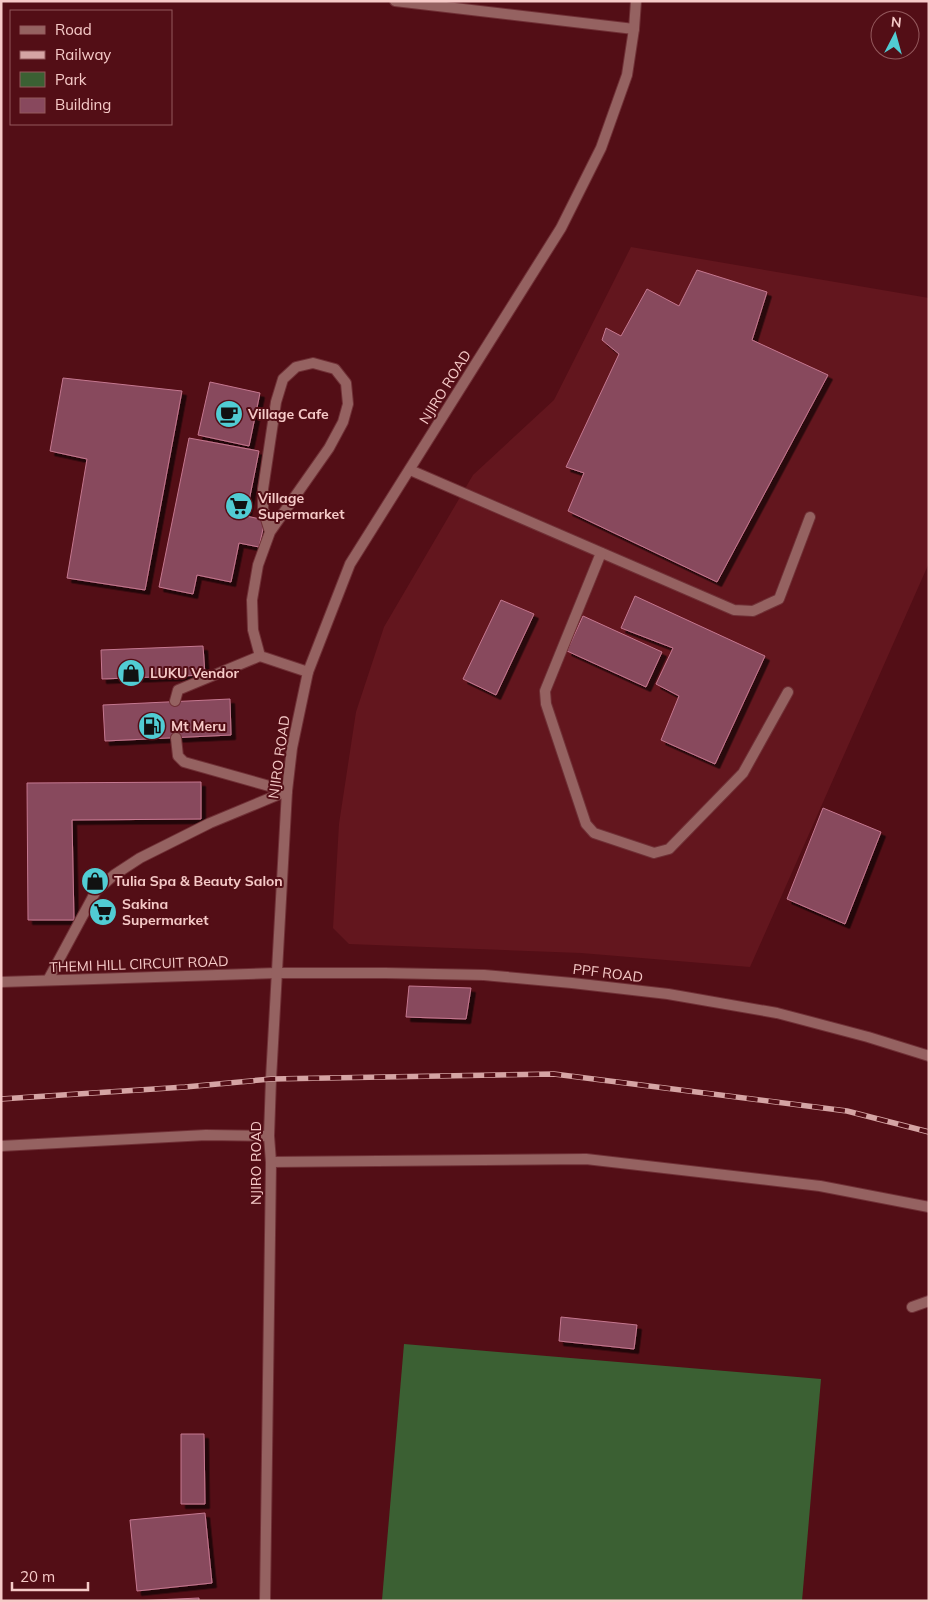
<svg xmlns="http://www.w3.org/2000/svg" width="930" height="1602" viewBox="0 0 930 1602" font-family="Mulish,sans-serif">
	<defs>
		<filter id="shadow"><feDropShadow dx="4.5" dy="4.5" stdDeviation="0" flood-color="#0009"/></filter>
	</defs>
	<rect width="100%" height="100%" fill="#530e16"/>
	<!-- built -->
	<path fill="#63161e" d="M631 247 929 298V563L750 967 581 953 349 944 333 928 339 824 356 712 384 627 473 475 554 400Z"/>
	<!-- green -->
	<path fill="#3b6033" d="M404 1344 821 1379 802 1601 382 1600Z"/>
	<!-- building -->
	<g fill="#88485d" stroke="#c57890" filter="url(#shadow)">
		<path d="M697 270 767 292 752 340 828 375 717 582 568 511 584 473 566 467 619 354 602 340 606 328 621 336 647 289 679 306Z"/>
		<path d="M63 378 182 391 145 590 67 578 87 459 50 451Z"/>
		<path d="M210 382 260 393 249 446 198 435Z"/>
		<path d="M189 438 259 451 246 516 265 520 259 547 239 543 231 582 197 575 193 594 159 587Z"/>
		<path d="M635 596 765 656 715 764 661 740 679 696 656 684 673 648 621 628Z"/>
		<path d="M501 600 534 614 496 695 463 679Z"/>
		<path d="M583 616 662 652 646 687 567 651Z"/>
		<path d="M203 646 205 675 102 679 101 650Z"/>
		<path d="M230 699 231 735 105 741 103 705Z"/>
		<path d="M201 782V819L72 820 74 920H28L27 783Z"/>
		<path d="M823 808 881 832 845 924 787 899Z"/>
		<path d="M409 986 471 988 466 1019 406 1017Z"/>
		<path d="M561 1317 637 1325 634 1349 559 1341Z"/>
		<path d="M181 1434H204L205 1504H181Z"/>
		<path d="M205 1513 212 1583 137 1591 130 1520Z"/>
		<path d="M199 1598V1601H133Z"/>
	</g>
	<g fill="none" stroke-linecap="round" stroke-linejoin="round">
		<!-- service casing -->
		<g stroke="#703036" stroke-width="12">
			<g id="service">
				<path d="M410 470 734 610 753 611 779 599 810 517"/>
				<path d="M270 532 263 509V489L276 402 283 379 296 367 313 363 335 369 346 383 348 404 343 422 329 448 270 532 258 565 252 600 253 630 260 656 308 672"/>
				<path d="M601 553 545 691 546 704 586 824 594 833 654 853 669 849 743 773 788 692"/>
				<path d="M175 701 178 690 260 656"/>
				<path d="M176 738 178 756 184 762 287 791"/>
				<path d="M48 980 96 891 114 875 140 858 210 823 287 791"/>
				<path d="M271 1162 586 1159 820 1186 929 1207"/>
				<path d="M912 1307 929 1301"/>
			</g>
		</g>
		<!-- minor casing -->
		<g stroke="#703036" stroke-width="12">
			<g id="minor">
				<path d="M395 1 634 29"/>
				<path d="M277 973H385L484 975 572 983 668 994 777 1013 868 1037 929 1056"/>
				<path d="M1 1146 206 1135 269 1136"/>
			</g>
		</g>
		<!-- tertiary casing -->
		<g stroke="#703036" stroke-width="12">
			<g id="tertiary">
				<path d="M1 982 277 973"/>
				<path d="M265 1601 271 1162 269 1136 271 1079 287 791 292 748 308 672 350 564 561 228 601 148 627 75 634 29 636 1"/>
			</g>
		</g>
		<!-- service -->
		<use href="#service" stroke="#956261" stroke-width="10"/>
		<!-- minor -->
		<use href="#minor" stroke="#956261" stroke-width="10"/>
		<!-- tertiary -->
		<use href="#tertiary" stroke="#956261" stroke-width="10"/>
		<!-- rail casing -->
		<g stroke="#d5a4a4" stroke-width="5.5">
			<path id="rail" d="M1 1099 185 1087 271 1079 554 1074 847 1111 929 1132"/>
		</g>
		<!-- rail -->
		<use href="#rail" stroke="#530e16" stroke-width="4" stroke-dasharray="11" stroke-linecap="butt"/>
	</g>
	<!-- icons -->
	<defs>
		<g id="cafe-disc" transform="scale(1.4375)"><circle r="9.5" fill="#51ccd3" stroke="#530e16"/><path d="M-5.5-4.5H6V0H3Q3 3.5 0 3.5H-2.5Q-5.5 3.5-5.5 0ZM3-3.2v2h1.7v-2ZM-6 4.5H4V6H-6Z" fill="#111"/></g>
		<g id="supermarket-disc" transform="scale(1.4375)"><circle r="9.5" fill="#51ccd3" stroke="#530e16"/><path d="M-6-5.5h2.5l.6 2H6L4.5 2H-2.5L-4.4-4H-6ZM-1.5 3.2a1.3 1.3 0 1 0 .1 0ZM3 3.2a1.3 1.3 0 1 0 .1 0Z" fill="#111"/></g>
		<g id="shop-disc" transform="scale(1.4375)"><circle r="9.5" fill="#51ccd3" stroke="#530e16"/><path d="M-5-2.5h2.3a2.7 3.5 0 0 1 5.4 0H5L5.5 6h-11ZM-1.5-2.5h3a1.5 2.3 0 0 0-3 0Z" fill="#111"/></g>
		<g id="fuel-disc" transform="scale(1.4375)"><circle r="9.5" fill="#51ccd3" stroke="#530e16"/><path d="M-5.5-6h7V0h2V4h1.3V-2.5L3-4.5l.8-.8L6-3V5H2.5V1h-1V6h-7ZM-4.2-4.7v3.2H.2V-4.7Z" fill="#111"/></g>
	</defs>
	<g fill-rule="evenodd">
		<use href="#cafe-disc" x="229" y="414"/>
		<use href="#supermarket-disc" x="239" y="506"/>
		<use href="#shop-disc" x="131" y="673"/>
		<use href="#fuel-disc" x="152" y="726"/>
		<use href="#shop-disc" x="95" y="881"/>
		<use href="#supermarket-disc" x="103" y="912"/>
	</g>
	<g text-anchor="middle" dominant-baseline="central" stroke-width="4" stroke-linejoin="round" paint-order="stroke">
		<!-- street labels -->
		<g font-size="14" fill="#f6cac8" stroke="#530e16">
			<text transform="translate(445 387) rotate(-58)">NJIRO ROAD</text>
			<text transform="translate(279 757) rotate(-82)">NJIRO ROAD</text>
			<text transform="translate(139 964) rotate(-2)">THEMI HILL CIRCUIT ROAD</text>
			<text transform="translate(608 973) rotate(7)">PPF ROAD</text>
			<text transform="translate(256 1163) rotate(-90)">NJIRO ROAD</text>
		</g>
		<!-- poi labels -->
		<g font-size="14" font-weight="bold" fill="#f6cac8" stroke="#530e16" text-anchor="start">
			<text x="248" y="414">Village Cafe</text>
			<text x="258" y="498">Village<tspan x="258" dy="16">Supermarket</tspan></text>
			<text x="150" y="673">LUKU Vendor</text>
			<text x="171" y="726">Mt Meru</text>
			<text x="114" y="881">Tulia Spa &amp; Beauty Salon</text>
			<text x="122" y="904">Sakina<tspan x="122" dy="16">Supermarket</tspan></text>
		</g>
	</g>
	<!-- border -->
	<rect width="930" height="1602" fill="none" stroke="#f6cac8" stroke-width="5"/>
	<!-- legend -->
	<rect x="10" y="10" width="162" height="115" fill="#530e16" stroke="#94595d"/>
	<rect x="20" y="26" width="25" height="8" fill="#956261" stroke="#94595d"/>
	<text x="55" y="35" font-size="15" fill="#f6cac8">Road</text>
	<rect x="20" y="51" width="25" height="8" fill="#d5a4a4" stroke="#94595d"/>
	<text x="55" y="60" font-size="15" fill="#f6cac8">Railway</text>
	<rect x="20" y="72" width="25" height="15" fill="#3b6033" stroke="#94595d"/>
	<text x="55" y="85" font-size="15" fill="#f6cac8">Park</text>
	<rect x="20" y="98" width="25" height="15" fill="#88485d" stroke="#94595d"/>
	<text x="55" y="110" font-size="15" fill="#f6cac8">Building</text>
	<!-- north arrow -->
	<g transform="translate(895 35) rotate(6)"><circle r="24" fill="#530e16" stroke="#94595d"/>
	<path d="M0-4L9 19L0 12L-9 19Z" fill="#51ccd3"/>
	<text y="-8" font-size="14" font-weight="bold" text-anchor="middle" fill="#f6cac8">N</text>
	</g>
	<!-- scale -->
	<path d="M12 1582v8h76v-8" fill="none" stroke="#f6cac8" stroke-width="2.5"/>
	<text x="20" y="1582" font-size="15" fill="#f6cac8" stroke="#530e16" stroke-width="4" paint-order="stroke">20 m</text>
</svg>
